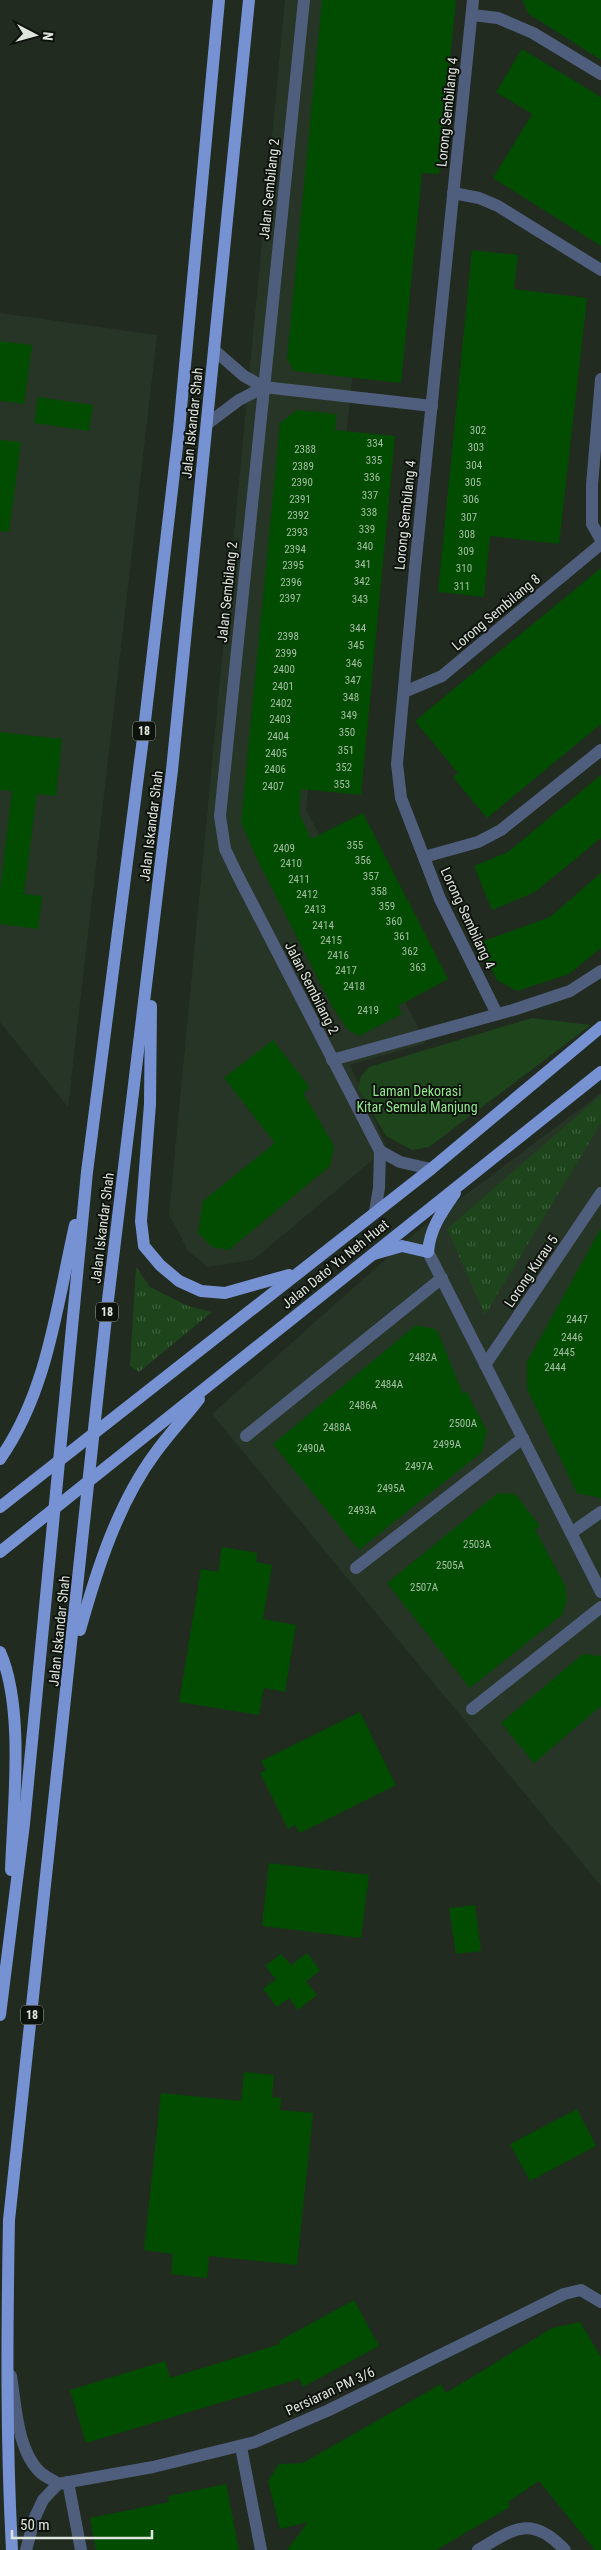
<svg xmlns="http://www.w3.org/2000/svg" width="601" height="2550" viewBox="0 0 601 2550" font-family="'Roboto Condensed',sans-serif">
	<defs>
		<pattern id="grass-tufts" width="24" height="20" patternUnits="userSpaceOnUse" patternTransform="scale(1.25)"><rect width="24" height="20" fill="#1d441b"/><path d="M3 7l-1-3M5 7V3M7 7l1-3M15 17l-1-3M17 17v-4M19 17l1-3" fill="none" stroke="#3d5f3c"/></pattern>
	</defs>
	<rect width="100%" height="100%" fill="#212b20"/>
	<!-- built -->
	<g fill="#273526">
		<path d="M285 0H393L306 809 426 1043 350 1065 387 1148 253 1260 208 1267 188 1251 169 1214Z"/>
		<path d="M0 313 157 335 68 1107 0 1022Z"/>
		<path d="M601 1093V1886L212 1414 415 1233Z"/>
	</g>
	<!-- grass -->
	<g fill="url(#grass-tufts)">
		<path d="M601 1095V1123L485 1315 447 1229Z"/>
		<path d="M136 1267 150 1287 188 1306 212 1312 139 1372 130 1366Z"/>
	</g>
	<!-- garden -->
	<path fill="#1d441b" d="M532 1018 591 1025 429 1147 412 1150 386 1136 358 1088 361 1076 369 1067Z"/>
	<!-- building -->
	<g fill="#024c02">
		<path d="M322 0H456L439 174 422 173 401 383 294 371 287 359Z"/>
		<path d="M522 0H601V60L529 14Z"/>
		<path d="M522 49 601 97V246L493 178 532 114 496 92Z"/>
		<path d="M472 250 518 255 514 289 587 298 559 544 490 536 484 597 438 592Z"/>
		<path d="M0 341 32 345 24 404 0 401Z"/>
		<path d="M38 397 93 405 89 431 34 423Z"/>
		<path d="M297 410 337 414 335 430 395 436 361 795 301 789 299 813 311 839 363 813 448 979 398 1006 402 1014 359 1036 348 1030 332 1006 256 857 241 822 280 423Z"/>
		<path d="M0 440 21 442 9 532 0 531Z"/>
		<path d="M601 568V724L487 818 453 777 458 773 415 721Z"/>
		<path d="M0 732 62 739 56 796 37 794 24 894 42 896 38 929 0 924V891L12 791 0 790Z"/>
		<path d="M601 775V838L535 892 492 910 474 866 508 852Z"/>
		<path d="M601 873V948L569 974 517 991 497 980 478 943 550 917Z"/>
		<path d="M273 1040 310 1088 303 1093 334 1146 330 1166 229 1250 212 1247 198 1233 203 1201 275 1143 224 1078Z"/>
		<path d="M601 1228V1498L577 1493 527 1389V1362Z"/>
		<path d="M416 1325 437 1330 463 1394 466 1391 487 1431 482 1452 359 1550 273 1444Z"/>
		<path d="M498 1493 515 1494 540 1526 535 1530 565 1585 567 1600 562 1615 470 1688 387 1583Z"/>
		<path d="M222 1547 257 1553 256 1562 272 1565 263 1619 296 1625 285 1692 264 1688 259 1715 179 1702 201 1569 218 1572Z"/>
		<path d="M583 1654 601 1656V1706L534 1763 501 1723Z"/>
		<path d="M360 1712 396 1785 300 1833 295 1825 288 1829 260 1773 266 1770 261 1761Z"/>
		<path d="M269 1863 369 1875 361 1938 262 1926Z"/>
		<path d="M475 1905 481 1951 456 1954 449 1908Z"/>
		<path d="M307 1953 320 1970 306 1982 317 1995 298 2010 289 1998 277 2007 263 1989 276 1979 265 1966 281 1954 291 1965Z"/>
		<path d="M244 2072 274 2075 272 2097 281 2098 280 2110 313 2113 297 2265 209 2256 207 2278 171 2274 173 2254 144 2250 161 2093 241 2101Z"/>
		<path d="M577 2109 596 2146 530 2181 510 2144Z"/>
		<path d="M354 2300 379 2346 303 2387 299 2379 86 2443 70 2390 165 2361 170 2378 280 2344 279 2341Z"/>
		<path d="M580 2322 601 2357V2550H595L539 2481 508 2502 510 2507 436 2550H287L308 2522 280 2529 268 2481 279 2464 303 2463 441 2384 446 2393 552 2328Z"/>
		<path d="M226 2484 239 2550H96L90 2518 169 2502 168 2496Z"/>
	</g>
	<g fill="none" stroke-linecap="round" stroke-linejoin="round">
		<!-- minor -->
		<g stroke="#505e7d" stroke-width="12">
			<path d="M304 0 220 816 225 849 237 874 380 1151 379 1188 375 1211"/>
			<path d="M473 0 415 568 397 764 401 798 440 899 497 1014"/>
			<path d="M472 15 498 18 533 33 601 74"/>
			<path d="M453 193 479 198 498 206 601 270"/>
			<path d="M214 350 244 376 264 387 432 406"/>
			<path d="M601 379 592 485V524L601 540"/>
			<path d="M207 424 239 400 264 387"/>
			<path d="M404 692 442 676 601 544"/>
			<path d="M424 857 478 842 501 830 601 750"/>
			<path d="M332 1060 513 1010 570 991 601 971"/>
			<path d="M380 1151 400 1162 431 1169"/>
			<path d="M428 1252 601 1592"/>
			<path d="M485 1365 601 1193"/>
			<path d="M246 1436 442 1278"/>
			<path d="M571 1533 601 1512"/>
			<path d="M356 1568 523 1438"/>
			<path d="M472 1709 601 1607"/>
			<path d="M11 2376C16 2406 17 2451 41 2473 46 2477 53 2480 58 2484"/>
			<path d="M241 2447 261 2550"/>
			<path d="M68 2482 81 2550"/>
			<path d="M26 2550 35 2517 43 2500 58 2484 153 2467 255 2442 329 2410 564 2294 581 2290 601 2302"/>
			<path d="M478 2550C514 2529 531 2514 565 2550"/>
		</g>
		<!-- major -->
		<g stroke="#7792d3" stroke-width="12">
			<path d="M151 1006 150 1104 141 1221 144 1246 160 1265 179 1281 201 1291 225 1293 289 1275"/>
			<path d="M374 1254 402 1246 428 1252C430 1228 442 1212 455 1193"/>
			<path d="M0 1459C48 1391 57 1304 75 1225"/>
			<path d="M0 1507 431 1169 601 1027"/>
			<path d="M0 1552 601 1072"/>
			<path d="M80 1630C97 1569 118 1503 156 1452 169 1434 185 1417 199 1399"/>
			<path d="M0 1652C25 1708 13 1808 11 1870"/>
			<path d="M0 2015 24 1824 87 1172 143 738 179 430 219 0"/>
			<path d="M12 2550C6 2440 7 2330 9 2220L107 1308 172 770 249 0"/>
		</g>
	</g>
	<g text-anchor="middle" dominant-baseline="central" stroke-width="4" stroke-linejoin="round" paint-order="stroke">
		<!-- number labels -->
		<g font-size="11" fill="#a7bfa6">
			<text x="478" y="430">302</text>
			<text x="375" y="443">334</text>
			<text x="476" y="447">303</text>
			<text x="305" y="449">2388</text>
			<text x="374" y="460">335</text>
			<text x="474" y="465">304</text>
			<text x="303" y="466">2389</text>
			<text x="372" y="477">336</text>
			<text x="302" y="482">2390</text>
			<text x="473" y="482">305</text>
			<text x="370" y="495">337</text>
			<text x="300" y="499">2391</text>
			<text x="471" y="499">306</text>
			<text x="369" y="512">338</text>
			<text x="298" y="515">2392</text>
			<text x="469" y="517">307</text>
			<text x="367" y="529">339</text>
			<text x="297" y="532">2393</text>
			<text x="467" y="534">308</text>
			<text x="365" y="546">340</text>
			<text x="295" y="549">2394</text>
			<text x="466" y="551">309</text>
			<text x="363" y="564">341</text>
			<text x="293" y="565">2395</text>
			<text x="464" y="568">310</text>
			<text x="362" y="581">342</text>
			<text x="291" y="582">2396</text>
			<text x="462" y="586">311</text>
			<text x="290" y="598">2397</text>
			<text x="360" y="599">343</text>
			<text x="358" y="628">344</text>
			<text x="288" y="636">2398</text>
			<text x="356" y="645">345</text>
			<text x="286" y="653">2399</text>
			<text x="354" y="663">346</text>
			<text x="284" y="669">2400</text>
			<text x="353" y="680">347</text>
			<text x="283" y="686">2401</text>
			<text x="351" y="697">348</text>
			<text x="281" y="703">2402</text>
			<text x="349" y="715">349</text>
			<text x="280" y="719">2403</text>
			<text x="347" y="732">350</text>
			<text x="278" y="736">2404</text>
			<text x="346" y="750">351</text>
			<text x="276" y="753">2405</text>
			<text x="344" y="767">352</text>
			<text x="275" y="769">2406</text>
			<text x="342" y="784">353</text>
			<text x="273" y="786">2407</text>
			<text x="355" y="845">355</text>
			<text x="284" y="848">2409</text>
			<text x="363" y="860">356</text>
			<text x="291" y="863">2410</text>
			<text x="371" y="876">357</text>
			<text x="299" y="879">2411</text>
			<text x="379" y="891">358</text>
			<text x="307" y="894">2412</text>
			<text x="387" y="906">359</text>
			<text x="315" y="909">2413</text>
			<text x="394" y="921">360</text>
			<text x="323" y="925">2414</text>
			<text x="402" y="936">361</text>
			<text x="331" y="940">2415</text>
			<text x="410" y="951">362</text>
			<text x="338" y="955">2416</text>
			<text x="418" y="967">363</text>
			<text x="346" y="970">2417</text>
			<text x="354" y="986">2418</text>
			<text x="368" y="1010">2419</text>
			<text x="577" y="1319">2447</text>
			<text x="572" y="1337">2446</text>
			<text x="564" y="1352">2445</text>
			<text x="423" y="1357">2482A</text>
			<text x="555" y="1367">2444</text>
			<text x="389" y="1384">2484A</text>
			<text x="363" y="1405">2486A</text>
			<text x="463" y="1423">2500A</text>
			<text x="337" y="1427">2488A</text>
			<text x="447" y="1444">2499A</text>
			<text x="311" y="1448">2490A</text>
			<text x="419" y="1466">2497A</text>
			<text x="391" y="1488">2495A</text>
			<text x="362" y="1510">2493A</text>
			<text x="477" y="1544">2503A</text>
			<text x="450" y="1565">2505A</text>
			<text x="424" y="1587">2507A</text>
		</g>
		<!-- shield labels -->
		<g fill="#0e120d" stroke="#a0a69f" stroke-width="1">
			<rect x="133" y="721.5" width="22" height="19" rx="4"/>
			<rect x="96" y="1302.5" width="22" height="19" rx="4"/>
			<rect x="21" y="2005.5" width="22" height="19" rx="4"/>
		</g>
		<g font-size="12" font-weight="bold" fill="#dee5dd">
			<text x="144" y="731">18</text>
			<text x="107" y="1312">18</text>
			<text x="32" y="2015">18</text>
		</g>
		<!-- street labels -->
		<g font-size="14" fill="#dee5dd" stroke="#0e120d">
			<text transform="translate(447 112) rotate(-84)">Lorong Sembilang 4</text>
			<text transform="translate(269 189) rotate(-84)">Jalan Sembilang 2</text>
			<text transform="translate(192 423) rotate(-84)">Jalan Iskandar Shah</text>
			<text transform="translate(405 515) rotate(-84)">Lorong Sembilang 4</text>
			<text transform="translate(227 592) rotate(-84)">Jalan Sembilang 2</text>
			<text transform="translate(496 612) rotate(-40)">Lorong Sembilang 8</text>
			<text transform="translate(151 826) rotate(-83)">Jalan Iskandar Shah</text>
			<text transform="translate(468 918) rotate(65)">Lorong Sembilang 4</text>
			<text transform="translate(312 988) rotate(63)">Jalan Sembilang 2</text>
			<text transform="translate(102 1228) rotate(-83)">Jalan Iskandar Shah</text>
			<text transform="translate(335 1264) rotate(-39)">Jalan Dato' Yu Neh Huat</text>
			<text transform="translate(531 1271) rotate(-56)">Lorong Kurau 5</text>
			<text transform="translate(59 1631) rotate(-84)">Jalan Iskandar Shah</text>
			<text transform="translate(330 2391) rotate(-25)">Persiaran PM 3/6</text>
		</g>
		<!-- park labels -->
		<g font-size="14" fill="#92e78b" stroke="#0e120d">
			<text x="417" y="1091">Laman Dekorasi<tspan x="417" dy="16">Kitar Semula Manjung</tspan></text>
		</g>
	</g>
	<!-- north arrow -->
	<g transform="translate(35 35) rotate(96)" stroke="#0e120d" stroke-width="4" paint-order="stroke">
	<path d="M0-4L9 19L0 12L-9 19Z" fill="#dee5dd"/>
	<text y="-8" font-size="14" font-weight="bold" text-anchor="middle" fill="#dee5dd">N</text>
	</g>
	<!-- scale -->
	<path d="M12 2530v8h140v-8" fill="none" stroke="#dee5dd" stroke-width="2.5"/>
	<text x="20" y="2530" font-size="15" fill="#dee5dd" stroke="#0e120d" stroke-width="4" paint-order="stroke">50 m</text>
</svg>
